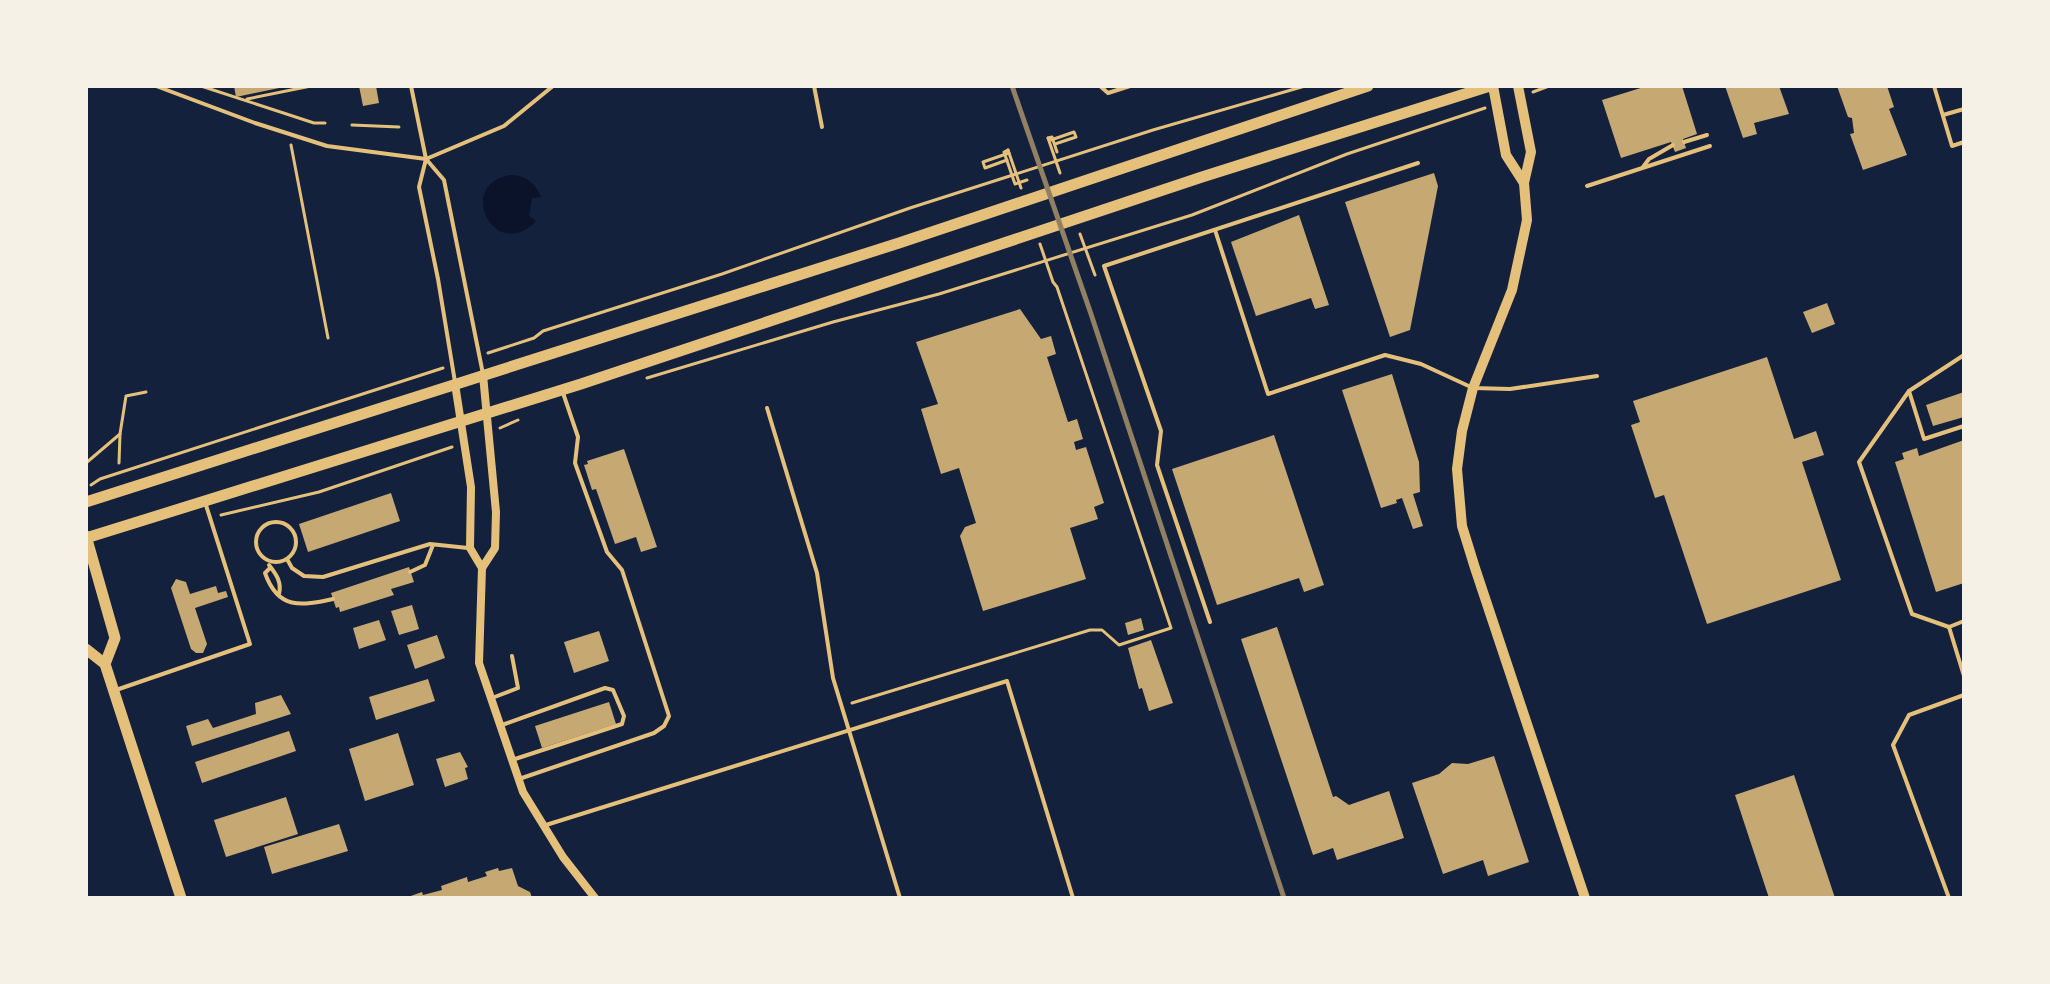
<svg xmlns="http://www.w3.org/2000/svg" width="2050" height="984" viewBox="0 0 2050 984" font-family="Manrope,sans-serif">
	<rect width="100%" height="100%" fill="#14213d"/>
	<!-- water -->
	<path fill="#0b132b" d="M510 175C525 175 535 182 541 197L532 198 529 216 536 221C496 264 454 185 510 175Z"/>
	<!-- building -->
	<g fill="#c6a872">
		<path d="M234 86H284V87L236 97Z"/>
		<path d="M359 86H376L379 103 363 106Z"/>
		<path d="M1647 86H1682L1697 134 1683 139 1686 148 1675 152 1671 142 1621 158 1602 100Z"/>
		<path d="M1725 86H1779L1789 114 1754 123 1757 134 1743 138Z"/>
		<path d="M1837 86H1887L1894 107 1889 109 1907 155 1863 170 1850 134 1854 133 1852 118 1848 117Z"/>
		<path d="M1434 173 1438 186 1410 330 1390 337 1345 202Z"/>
		<path d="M1299 215 1329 305 1315 309 1311 298 1256 316 1231 242Z"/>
		<path d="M1827 303 1835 324 1812 333 1803 312Z"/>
		<path d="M1020 309 1041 339 1051 336 1056 354 1047 357 1068 422 1077 419 1083 439 1074 442 1076 450 1086 447 1104 503 1094 507 1098 519 1070 528 1086 579 983 611 960 536 965 527 976 523 959 468 941 474 921 409 938 404 916 342Z"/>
		<path d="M1767 357 1794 439 1816 431 1824 455 1802 462 1841 580 1707 624 1664 495 1655 498 1631 425 1640 422 1633 401Z"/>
		<path d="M1392 374 1419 462 1420 492 1413 494 1423 526 1413 529 1402 498 1396 500 1397 503 1381 508 1342 390Z"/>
		<path d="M1964 392V417L1933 426 1926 405Z"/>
		<path d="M1274 435 1324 585 1304 592 1299 578 1217 605 1172 469Z"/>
		<path d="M1964 440V583L1936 592 1895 462 1904 459 1902 453 1917 448 1919 456Z"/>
		<path d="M624 449 657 547 641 552 636 537 615 544 596 489 592 490 584 465 588 464 587 461Z"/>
		<path d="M391 493 400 521 308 552 299 524Z"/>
		<path d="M409 567 414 582 391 589 394 595 340 612 339 607 336 608 331 593Z"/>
		<path d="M176 579 186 582 190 594 216 586 218 593 226 591 228 597 195 608 207 644 203 653H196L191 649 171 588Z"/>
		<path d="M412 605 419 629 399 635 391 611Z"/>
		<path d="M1141 618 1144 630 1128 635 1125 623Z"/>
		<path d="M379 620 386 640 359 649 353 628Z"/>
		<path d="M1277 627 1333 797 1336 796 1349 805 1389 791 1404 838 1337 860 1333 848 1313 855 1241 639Z"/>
		<path d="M599 631 609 661 574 673 564 642Z"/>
		<path d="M437 635 445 658 415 669 407 645Z"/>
		<path d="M1151 640 1173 703 1149 711 1142 688 1139 689 1128 648Z"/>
		<path d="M428 679 435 701 376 720 369 697Z"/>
		<path d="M281 695 291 714 192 746 186 726 208 719 213 728 256 714 255 703Z"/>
		<path d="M609 702 616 724 542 748 535 726Z"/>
		<path d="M289 731 296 751 202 783 195 762Z"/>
		<path d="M398 733 414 785 365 801 349 749Z"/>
		<path d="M460 752 468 767 465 768 468 779 445 787 436 759Z"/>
		<path d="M1494 756 1529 862 1488 876 1483 860 1443 874 1412 783 1439 774 1452 763 1468 764Z"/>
		<path d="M1794 775 1835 898H1769L1735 795Z"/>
		<path d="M286 797 298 834 226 857 214 820Z"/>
		<path d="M339 824 348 851 272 874 264 847Z"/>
		<path d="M498 868 499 871 512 868 518 886 530 892 532 898H405L422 892 423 895 442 890 441 886 467 877 468 882 487 876 485 872Z"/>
	</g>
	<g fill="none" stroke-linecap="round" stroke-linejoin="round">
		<!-- path -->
		<g stroke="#e5c07b" stroke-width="3">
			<path d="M201 86 314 123H325"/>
			<path d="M1533 92 1549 86"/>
			<path d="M247 99 311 86"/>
			<path d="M352 125 399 127"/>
			<path d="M1048 138 1060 173"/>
			<path d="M1048 138 1052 137 1057 152"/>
			<path d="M1051 140 1074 132 1076 137 1055 144"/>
			<path d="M291 145 328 338"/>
			<path d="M1008 150 1021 188"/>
			<path d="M1008 150 1004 152 1015 184 1027 180"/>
			<path d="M1007 160 985 168 983 162 1009 153"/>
			<path d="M1080 234 1095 275"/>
			<path d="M488 353 534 338 543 331 722 274 910 208 1153 130 1305 86"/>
			<path d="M647 378 833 322 939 294 1192 215 1347 154 1485 108"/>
			<path d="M500 428 518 420"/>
			<path d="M86 463 120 434 126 396 146 392"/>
			<path d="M119 463 120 434"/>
			<path d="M91 485 100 479 443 368"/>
			<path d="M221 515 319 492 452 447"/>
			<path d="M852 703 1090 630H1102L1119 645 1171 628 1057 287 1053 282 1040 244"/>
		</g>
		<!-- service -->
		<g stroke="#e5c07b" stroke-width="4">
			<path d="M156 86 255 123 327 146 426 159 504 126 553 86"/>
			<path d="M411 86 426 159 419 187 438 279 455 382"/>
			<path d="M814 86 822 127"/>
			<path d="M1100 86 1108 93 1130 86"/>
			<path d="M1934 86 1952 146 1964 142"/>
			<path d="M1943 115 1964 109"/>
			<path d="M1684 142 1707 135"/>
			<path d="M426 159 444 180 483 374"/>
			<path d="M1643 167 1649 159 1673 145"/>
			<path d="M1587 186 1710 146"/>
			<path d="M1215 230 1268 394 1385 355 1421 364 1473 388 1510 389 1597 376"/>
			<path d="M1964 355 1909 391 1924 439 1964 426"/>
			<path d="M1909 391 1859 462 1912 614 1949 627"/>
			<path d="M767 408 817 573 833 678 900 898"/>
			<circle cx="276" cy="542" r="20"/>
			<path d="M287 559 292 568 304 576 323 577 430 544 468 548"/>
			<path d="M269 565C276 574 282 582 279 594"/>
			<path d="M270 568 265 573C278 610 301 606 333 599"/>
			<path d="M410 572 425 565 433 545"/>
			<path d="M1964 621 1949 627 1964 676"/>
			<path d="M1210 622 1157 465 1161 431 1104 266 1418 163"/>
			<path d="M116 690 250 644 205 502"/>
			<path d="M492 698 518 688 512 656"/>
			<path d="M502 725 605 688 613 690 624 716 622 724 512 760"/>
			<path d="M519 779 654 733 664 726 669 716 622 570 607 552 575 463 578 437 562 390"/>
			<path d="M546 825 1007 681 1073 898"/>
			<path d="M1949 898 1893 745 1909 715 1964 695"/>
		</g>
		<!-- minor -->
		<g stroke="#e5c07b" stroke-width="8">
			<path d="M483 375 496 512 495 548 482 568 479 663 523 792 563 857 595 898"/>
			<path d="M455 384 471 487 470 548 482 568"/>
		</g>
		<!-- tertiary -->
		<g stroke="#e5c07b" stroke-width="10">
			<path d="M1493 86 1506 155 1524 183"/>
			<path d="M1518 86 1531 152 1524 183 1527 220 1512 290 1473 388 1462 431 1457 469 1462 526 1475 568 1585 898"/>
		</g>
		<!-- secondary -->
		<g stroke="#e5c07b" stroke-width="11">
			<path d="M86 502 899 243 1368 86"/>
			<path d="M86 536 115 638 105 664"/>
			<path d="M86 538 581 384 1202 177 1490 86"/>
			<path d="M86 649 105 664 181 898"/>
		</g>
		<!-- rail -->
		<path stroke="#918062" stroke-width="5" d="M1012 86 1091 314 1284 898"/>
	</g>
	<!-- border -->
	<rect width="2050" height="984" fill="none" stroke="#f6f1e7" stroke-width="176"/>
</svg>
